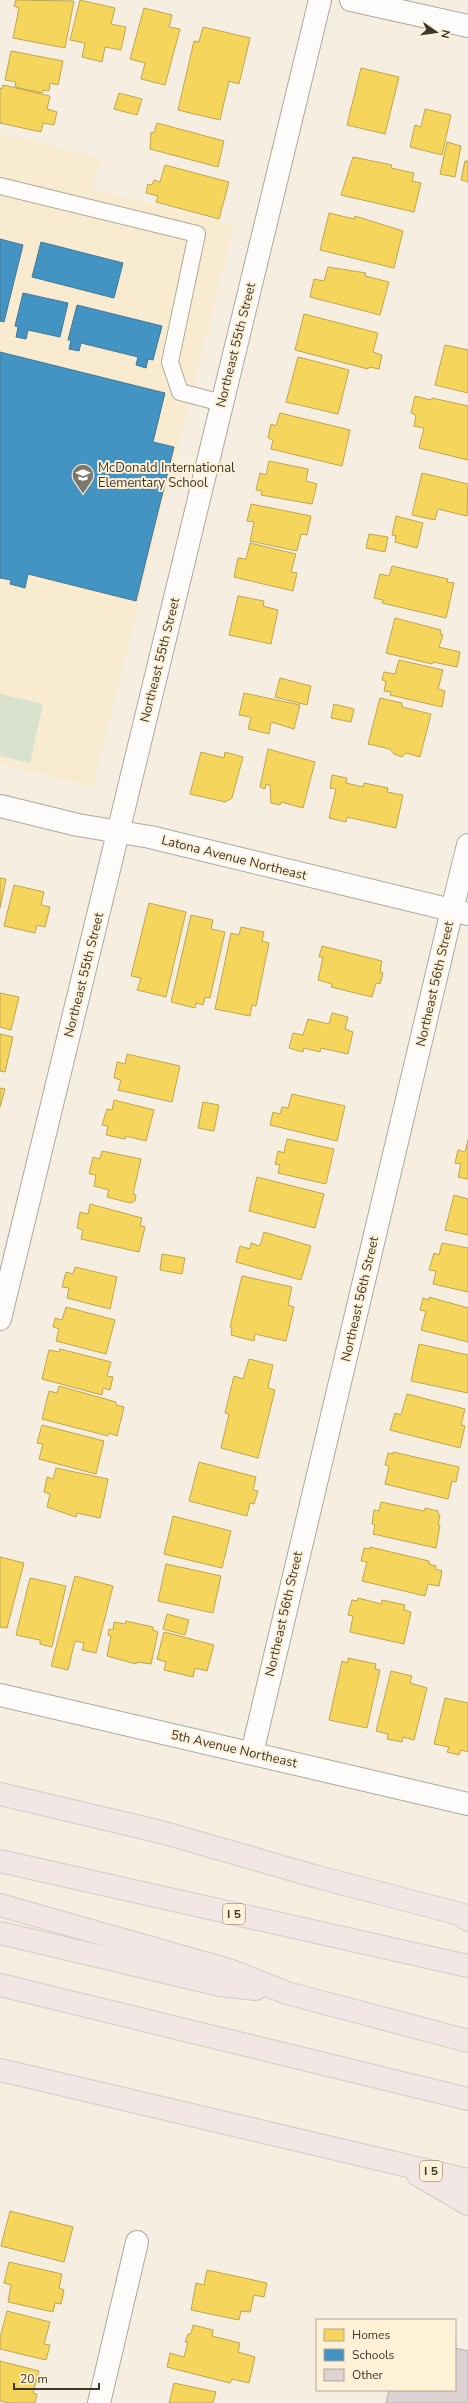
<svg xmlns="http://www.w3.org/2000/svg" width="468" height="2403" viewBox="0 0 468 2403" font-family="'Nunito Sans',sans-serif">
	<rect width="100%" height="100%" fill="#f6eee0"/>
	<!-- built -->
	<path fill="#f9ebd0" d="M0 133 100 158 92 189 234 225 93 787 0 764Z"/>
	<!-- green -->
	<path fill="#d8e2cc" d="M0 694 43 704 30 763 0 756Z"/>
	<!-- homes -->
	<g fill="#f6d55c" stroke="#bfa64e">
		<path d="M16 0 74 1 65 48 13 38 19 8 14 6Z"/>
		<path d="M80 0 115 8 111 24 126 27 121 50 105 47 102 62 82 57 85 43 70 40Z"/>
		<path d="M144 8 172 15 169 27 180 29 165 85 141 79 145 63 130 59Z"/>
		<path d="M203 27 250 38 239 84 229 81 220 120 178 110 194 41 199 42Z"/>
		<path d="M11 51 63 61 58 85 50 83 49 91 43 90 42 93 15 87 16 82 5 80Z"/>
		<path d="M361 68 399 77 385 134 347 125Z"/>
		<path d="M3 85 50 96 47 109 57 112 54 125 43 123 41 132 0 123V88L2 89Z"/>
		<path d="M119 93 142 99 137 115 114 109Z"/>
		<path d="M425 109 451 115 442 155 410 147 415 125 421 127Z"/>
		<path d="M157 123 224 141 218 167 150 149 151 132 154 133Z"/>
		<path d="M447 142 461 146 455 177 440 174Z"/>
		<path d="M353 157 392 165 391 168 414 173 412 181 421 183 414 212 341 195Z"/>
		<path d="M465 161H468V182L461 180Z"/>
		<path d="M165 165 229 182 219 219 156 202 158 196 146 193 148 184 152 185 154 180 160 182Z"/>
		<path d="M329 213 354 219 355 216 403 231 394 268 320 250Z"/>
		<path d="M328 267 366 273 365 276 389 282 380 315 310 297 314 279 324 281Z"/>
		<path d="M304 314 378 333 373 352 382 355 379 369 369 367 368 369 295 350Z"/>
		<path d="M445 345 468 350V393L435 385Z"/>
		<path d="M298 357 349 370 338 414 286 402Z"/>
		<path d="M415 396 431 400 432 398 468 406V460L419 448 424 428 414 426 416 415 411 413Z"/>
		<path d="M280 413 350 430 342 466 271 449 273 440 268 438 271 424 276 426Z"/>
		<path d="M269 461 308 469 306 481 317 484 312 504 261 495 262 491 256 490 260 473 266 475Z"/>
		<path d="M422 473 468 484 467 516 438 509 435 520 412 515Z"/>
		<path d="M251 504 311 516 307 535 301 534 297 551 250 541 254 522 247 521Z"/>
		<path d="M396 516 423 523 417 548 395 542 396 536 392 535Z"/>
		<path d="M369 534 388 537 385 552 366 548Z"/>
		<path d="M250 543 296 554 291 572 297 573 293 591 234 577 238 558 246 559Z"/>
		<path d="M392 566 448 579 447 582 454 583 446 618 382 603 383 600 374 598 380 574 389 576Z"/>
		<path d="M238 596 264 601 263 606 278 610 271 644 229 635Z"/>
		<path d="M395 618 441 630 440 634 443 635 439 647 460 652 457 667 433 662 432 664 386 653Z"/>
		<path d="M399 660 443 670 438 689 445 691 442 707 390 695 391 692 384 691 386 681 382 680 384 672 395 674Z"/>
		<path d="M280 678 311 686 307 705 275 697Z"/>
		<path d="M244 693 300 705 294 729 271 722 269 734 248 729 251 717 239 715Z"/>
		<path d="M380 698 402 703V707L431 714 420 757 406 753 402 757 394 754 390 749 368 744Z"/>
		<path d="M334 704 354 709 351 722 331 718Z"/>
		<path d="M268 749 315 762 303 808 281 802 280 805 271 803 270 785 266 784 265 789 260 787Z"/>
		<path d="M201 752 224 758 225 752 243 757 232 798 225 802 190 794Z"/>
		<path d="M332 775 347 778 346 783 363 787 364 783 388 788 387 792 403 795 396 828 347 817 346 822 329 818 336 789 330 788Z"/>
		<path d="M0 878 6 879 0 908Z"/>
		<path d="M14 885 44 892 41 905 50 907 45 927 37 925 35 933 4 926Z"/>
		<path d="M149 903 186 912 166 997 137 990 141 978 131 976Z"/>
		<path d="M191 915 213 920 211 929 225 932 210 998 205 997 203 1005 196 1003 195 1008 171 1002Z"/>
		<path d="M241 927 264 932 262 941 269 943 256 1006 252 1005 250 1016 215 1009 231 933 239 935Z"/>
		<path d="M322 946 382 961 380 972 383 973 380 984 376 983 372 997 331 987 332 984 318 980 323 957H319Z"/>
		<path d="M0 993 19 997 11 1030 0 1027Z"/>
		<path d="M332 1013 348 1017 345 1029 353 1032 348 1054 321 1048 320 1052 304 1048 303 1052 289 1048 293 1033 303 1035 308 1019 329 1024Z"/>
		<path d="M0 1034 13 1037 5 1072 0 1071Z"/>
		<path d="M127 1054 180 1066 172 1102 118 1090 121 1080 114 1078 117 1062 125 1064Z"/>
		<path d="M0 1088 5 1089 0 1107Z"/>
		<path d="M292 1094 345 1106 337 1141 270 1125 273 1112 280 1114 282 1107 288 1108Z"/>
		<path d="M114 1100 154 1110 146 1141 126 1136 125 1139 106 1135 108 1126 102 1125 107 1109 112 1110Z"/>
		<path d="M203 1102 219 1105 214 1131 198 1128Z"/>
		<path d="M287 1139 334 1149 326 1184 278 1173 280 1165 275 1164 278 1151 284 1153Z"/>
		<path d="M468 1140V1179L458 1177 461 1164 455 1163 458 1150 465 1152Z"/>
		<path d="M102 1151 141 1159 133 1194 136 1195 135 1201 130 1203 107 1197 109 1190 94 1186 96 1175 89 1174 93 1157 100 1159Z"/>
		<path d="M257 1177 324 1194 315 1228 249 1211Z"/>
		<path d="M454 1195 468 1199V1235L445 1230Z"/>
		<path d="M90 1204 142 1218 140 1226 145 1227 139 1252 81 1239 83 1230 77 1228 80 1212 88 1214Z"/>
		<path d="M264 1232 311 1246 301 1280 236 1262 240 1246 250 1249 251 1243 260 1246Z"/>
		<path d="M442 1243 468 1248V1292L433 1284 436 1271 429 1270 434 1253 439 1255Z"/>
		<path d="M162 1254 185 1258 182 1274 160 1270Z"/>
		<path d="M75 1267 117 1277 110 1309 67 1298 69 1288 62 1287 66 1272 73 1274Z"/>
		<path d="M242 1276 292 1287 288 1305 294 1307 286 1341 255 1334 254 1341 231 1335 232 1328 230 1327Z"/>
		<path d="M429 1297 468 1308V1342L421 1330 426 1311 420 1310 423 1298 429 1300Z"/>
		<path d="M66 1307 115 1320 106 1354 56 1341 59 1329 53 1327 55 1318 62 1320Z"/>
		<path d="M419 1344 468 1355V1393L411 1381Z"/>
		<path d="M60 1349 111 1362 107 1376 113 1377 110 1390 103 1388 102 1395 42 1379 49 1350 59 1352Z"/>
		<path d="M249 1359 273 1365 268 1388 275 1390 258 1458 221 1448 229 1414 225 1413 234 1376 243 1379Z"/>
		<path d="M59 1386 116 1402V1405L124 1407 117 1436 109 1433 108 1436 42 1419 49 1391 57 1393Z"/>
		<path d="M407 1394 465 1409 461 1425 465 1426 460 1448 390 1430 395 1413 401 1415Z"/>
		<path d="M42 1425 104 1441 96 1474 39 1459 43 1444 37 1443Z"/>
		<path d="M393 1452 459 1467 456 1482 452 1481 448 1499 385 1484 389 1466 385 1465 388 1453 393 1454Z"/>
		<path d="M199 1462 256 1477 253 1490 258 1491 254 1504 250 1503 247 1516 189 1501Z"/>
		<path d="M56 1468 108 1479 100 1518 77 1513 76 1517 47 1507 50 1494 44 1492 47 1477 53 1479Z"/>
		<path d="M381 1502 424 1511 425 1508 438 1511V1514L440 1515 438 1525H440L436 1548 373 1534 375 1525 372 1524 374 1510 379 1511Z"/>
		<path d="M173 1516 231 1531 222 1568 164 1554Z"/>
		<path d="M370 1547 429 1561V1564L436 1566 435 1569 442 1571 439 1586 428 1584 425 1596 362 1581 367 1562 361 1561 364 1548 370 1549Z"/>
		<path d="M0 1557 24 1563 7 1628 0 1627Z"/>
		<path d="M166 1564 221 1576 213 1613 158 1601Z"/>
		<path d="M75 1576 113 1586 96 1653 82 1650 84 1643 75 1641 68 1670 51 1666Z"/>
		<path d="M30 1578 66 1586 52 1647 40 1644V1640L16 1635Z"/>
		<path d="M358 1598 381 1604 382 1600 405 1605 404 1610 411 1612 404 1644 350 1632 353 1616 348 1615 352 1600 357 1601Z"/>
		<path d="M167 1614 189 1620 185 1635 163 1629Z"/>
		<path d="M126 1621 153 1627V1630L158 1632 151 1664 137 1662 136 1664 107 1656 111 1636 108 1635 109 1629 113 1630 114 1622 125 1624Z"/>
		<path d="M164 1632 214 1645 207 1671 195 1668 193 1677 164 1670 166 1662 157 1659Z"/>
		<path d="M348 1658 376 1664 375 1669 380 1670 367 1728 329 1720 342 1661 348 1663Z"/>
		<path d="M391 1671 412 1676 410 1683 427 1688 414 1740 403 1737 402 1742 387 1739 388 1734 376 1731Z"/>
		<path d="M445 1698 468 1703V1752L461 1750 459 1755 447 1752 449 1747 434 1744Z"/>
		<path d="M10 2211 73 2227 64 2262 1 2246Z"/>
		<path d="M9 2262 62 2274 59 2288 64 2290 61 2304 55 2303 53 2312 8 2302 11 2285 4 2283Z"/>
		<path d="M207 2270 267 2283 264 2297 254 2295 250 2312 241 2311 239 2320 191 2310 196 2283 204 2285Z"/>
		<path d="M7 2311 50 2322 44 2344 50 2345 46 2360 0 2349V2338Z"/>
		<path d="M193 2325 213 2330 212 2336 240 2343 238 2352 255 2357 249 2383 232 2379 230 2383 167 2367 170 2353 184 2357 188 2342H185L188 2334H191Z"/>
		<path d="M0 2361 39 2371 33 2393 37 2394 35 2403H10L0 2401Z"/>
		<path d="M174 2383 216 2392 213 2403H169Z"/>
	</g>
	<!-- schools -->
	<g fill="#4393c3" stroke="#427896">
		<path d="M0 239 23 245 4 322 0 321Z"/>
		<path d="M41 242 123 263 114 298 32 277Z"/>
		<path d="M23 293 68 303 60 337 28 330 26 339 16 337 18 327 15 326Z"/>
		<path d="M77 305 162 326 153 360 148 359 146 368 136 365 138 357 81 343 79 351 69 349 71 340H68Z"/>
		<path d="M0 352 165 393 153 442 174 447 136 601 28 574 25 588 10 584 11 580 0 578Z"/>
	</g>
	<!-- building -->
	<path fill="#ded2d4" stroke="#b6aeac" d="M455 2348 468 2351V2403H386L389 2390H455Z"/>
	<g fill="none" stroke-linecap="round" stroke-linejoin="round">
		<!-- service casing -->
		<g stroke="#aea89c" stroke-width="18">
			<path id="service" d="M0 186 197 234 170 362 180 392 222 403"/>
		</g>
		<!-- minor casing -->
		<g stroke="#aea89c" stroke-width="24">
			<g id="minor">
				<path d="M351 0 468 26"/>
				<path d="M0 1319 320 0"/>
				<path d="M0 1695 468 1804"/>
				<path d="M252 1753 452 910"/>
				<path d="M99 2403 137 2242"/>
			</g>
		</g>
		<!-- tertiary casing -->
		<g stroke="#aea89c" stroke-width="24">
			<g id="tertiary">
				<path d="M0 806 78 825 150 837 468 914"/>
				<path d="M452 910 468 845"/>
			</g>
		</g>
		<!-- motorway casing -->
		<g stroke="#d1cdc6" stroke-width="24">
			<g id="motorway">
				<path d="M0 1794 161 1832 314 1876 460 1914 468 1920"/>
				<path d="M0 1861 468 1966"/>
				<path d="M0 1905 229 1970 287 1993 468 2041"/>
				<path d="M0 1933 220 1985 256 1989"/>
				<path d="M0 1985 468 2099"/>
				<path d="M0 2070 468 2180"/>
				<path d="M418 2175 468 2204"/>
			</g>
		</g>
		<!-- service -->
		<use href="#service" stroke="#fefcfa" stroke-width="16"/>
		<!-- minor -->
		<use href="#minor" stroke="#fefcfa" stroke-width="22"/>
		<!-- tertiary -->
		<use href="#tertiary" stroke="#fefcfa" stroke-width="22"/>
		<!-- motorway -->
		<use href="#motorway" stroke="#f3e7e5" stroke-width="22"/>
	</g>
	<!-- icons -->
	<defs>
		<g id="school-pin" transform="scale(1.15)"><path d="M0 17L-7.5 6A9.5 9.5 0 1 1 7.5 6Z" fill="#7e786b" stroke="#fef1d8"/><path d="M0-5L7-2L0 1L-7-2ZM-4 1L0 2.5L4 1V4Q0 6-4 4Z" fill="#fff"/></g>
	</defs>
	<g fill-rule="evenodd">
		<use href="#school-pin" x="83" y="475"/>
	</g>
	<g text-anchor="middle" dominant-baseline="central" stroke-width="4" stroke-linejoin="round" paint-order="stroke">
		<!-- shield labels -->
		<g fill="#fef1d8" stroke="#787060" stroke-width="1">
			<rect x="223" y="1904" width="22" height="20" rx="3"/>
			<rect x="420" y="2161" width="22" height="20" rx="3"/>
		</g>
		<g font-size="12" font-weight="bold" fill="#3e382c">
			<text x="234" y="1914">I 5</text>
			<text x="431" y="2171">I 5</text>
		</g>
		<!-- street labels -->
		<g font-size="13" fill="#3e382c" stroke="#fef1d8">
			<text transform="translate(236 345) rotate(-76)">Northeast 55th Street</text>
			<text transform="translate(160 660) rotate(-76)">Northeast 55th Street</text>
			<text transform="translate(234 858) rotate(14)">Latona Avenue Northeast</text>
			<text transform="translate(84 975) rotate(-76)">Northeast 55th Street</text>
			<text transform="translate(435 984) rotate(-77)">Northeast 56th Street</text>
			<text transform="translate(360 1299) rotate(-77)">Northeast 56th Street</text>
			<text transform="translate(284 1614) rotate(-77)">Northeast 56th Street</text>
			<text transform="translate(234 1749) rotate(13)">5th Avenue Northeast</text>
		</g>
		<!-- poi labels -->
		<g font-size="13" fill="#3e382c" stroke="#fef1d8" text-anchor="start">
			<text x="98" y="468">McDonald International<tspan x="98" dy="15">Elementary School</tspan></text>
		</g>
	</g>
	<!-- legend -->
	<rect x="316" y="2319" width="140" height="72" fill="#fef1d8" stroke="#b1a793"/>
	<rect x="324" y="2329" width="20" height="12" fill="#f6d55c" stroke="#b1a793"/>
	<text x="352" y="2339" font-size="12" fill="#3e382c">Homes</text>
	<rect x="324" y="2349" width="20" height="12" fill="#4393c3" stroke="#b1a793"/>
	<text x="352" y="2359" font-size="12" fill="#3e382c">Schools</text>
	<rect x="324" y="2369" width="20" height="12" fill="#ded2d4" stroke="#b1a793"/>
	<text x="352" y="2379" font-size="12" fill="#3e382c">Other</text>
	<!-- north arrow -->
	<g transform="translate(436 32) rotate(103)" stroke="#fef1d8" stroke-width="3" paint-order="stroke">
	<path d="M0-3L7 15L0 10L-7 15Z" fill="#3e382c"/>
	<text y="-6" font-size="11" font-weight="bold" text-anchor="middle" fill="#3e382c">N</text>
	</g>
	<!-- scale -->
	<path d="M14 2383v6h85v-6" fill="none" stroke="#3e382c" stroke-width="2"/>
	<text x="20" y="2383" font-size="12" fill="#3e382c" stroke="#fef1d8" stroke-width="3" paint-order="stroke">20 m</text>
</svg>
